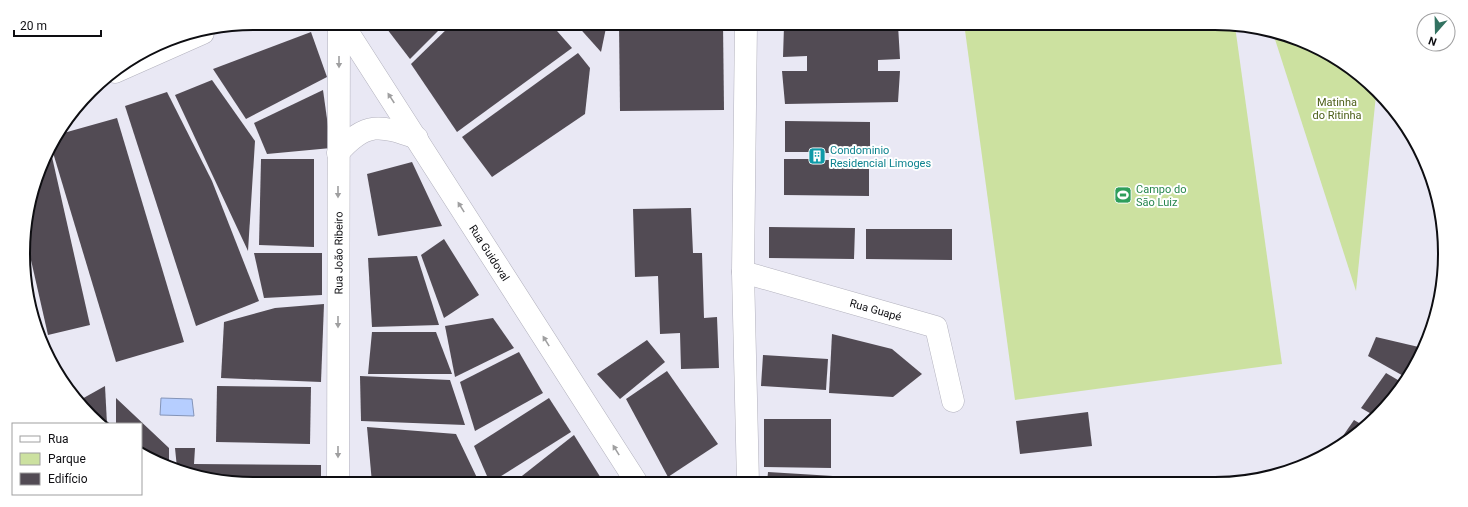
<svg xmlns="http://www.w3.org/2000/svg" width="1468" height="507" viewBox="0 0 1468 507" font-family="Roboto,sans-serif">
	<rect width="100%" height="100%" fill="#e9e8f4"/>
	<!-- green -->
	<g fill="#cce1a0">
		<path d="M964 23H1214L1235 26 1282 364 1015 400Z"/>
		<path d="M1272 30 1355 70 1376 95 1356 291Z"/>
	</g>
	<!-- water -->
	<path fill="#b6ceff" stroke="#8494b8" d="M161 398 192 399 194 416 160 415Z"/>
	<!-- building -->
	<g fill="#524b54">
		<path d="M394 23H446L410 59 387 29Z"/>
		<path d="M453 23H550L572 48 457 132 411 64Z"/>
		<path d="M575 23H607L601 52Z"/>
		<path d="M619 23H723L724 110 620 111Z"/>
		<path d="M898 25 900 59 878 60V71H900L898 102 785 104 782 71H807V56L783 57 784 26Z"/>
		<path d="M311 32 327 77 246 119 213 69Z"/>
		<path d="M578 53 590 68 585 114 492 177 462 137Z"/>
		<path d="M212 80 255 141 248 251 175 95Z"/>
		<path d="M323 90 331 148 267 154 254 123Z"/>
		<path d="M167 92 212 181 259 301 196 326 125 106Z"/>
		<path d="M117 118 184 342 116 362 51 146 60 134Z"/>
		<path d="M785 121 870 122V153H823V160H869V196L784 195V159H810V152H785Z"/>
		<path d="M50 148 90 325 48 335 26 238 25 224 47 151Z"/>
		<path d="M261 159H314V247L259 245Z"/>
		<path d="M412 162 442 226 378 236 367 174Z"/>
		<path d="M691 208 693 253H702L704 318 717 317 719 368 681 369 680 333 660 334 658 276 635 277 633 209Z"/>
		<path d="M769 227 855 228 854 259 769 258Z"/>
		<path d="M866 229H952V260L866 259Z"/>
		<path d="M444 239 479 295 444 318 421 255Z"/>
		<path d="M254 253H322V295L264 298Z"/>
		<path d="M417 256 439 325 372 327 368 258Z"/>
		<path d="M324 304 321 382 221 378 224 322 275 308Z"/>
		<path d="M493 318 514 348 455 377 445 326Z"/>
		<path d="M372 332H436L452 374H368Z"/>
		<path d="M832 334 892 349 922 374 893 397 829 393Z"/>
		<path d="M1376 337 1423 348 1414 369 1407 378 1368 356Z"/>
		<path d="M647 340 665 362 620 399 597 374Z"/>
		<path d="M519 352 543 393 475 431 460 382Z"/>
		<path d="M763 355 828 359 826 390 761 386Z"/>
		<path d="M667 371 718 444 668 477 626 399Z"/>
		<path d="M1386 373 1403 383 1375 416 1361 408Z"/>
		<path d="M360 376 450 380 465 425 361 421Z"/>
		<path d="M105 386 107 424H104L80 400Z"/>
		<path d="M217 386 311 387 310 444 216 442Z"/>
		<path d="M116 398 169 448V465L141 452V424H116Z"/>
		<path d="M549 398 571 432 490 483 474 446Z"/>
		<path d="M1088 412 1092 446 1020 454 1016 421Z"/>
		<path d="M764 419H831V468L764 467Z"/>
		<path d="M1354 420 1366 427 1336 446Z"/>
		<path d="M367 427 456 434 480 484 372 483Z"/>
		<path d="M574 435 604 483H513Z"/>
		<path d="M175 448H195L194 464 321 465V484H253L194 476 177 468Z"/>
		<path d="M768 472 833 476 832 483H767Z"/>
	</g>
	<g fill="none" stroke-linecap="round" stroke-linejoin="round">
		<!-- street casing -->
		<g stroke="#b2b1bd" stroke-width="23">
			<g id="street">
				<path d="M746 23 743 272 748 483"/>
				<path id="s1" d="M743 272 936 327 953 401"/>
			</g>
		</g>
		<!-- secondary casing -->
		<g stroke="#b2b1bd" stroke-width="23">
			<g id="secondary">
				<path id="s2" d="M342 23 637 483"/>
				<path d="M115 72 203 33"/>
				<path d="M338 153C366 121 380 125 417 138"/>
				<path id="s3" d="M338 484 339 23"/>
			</g>
		</g>
		<!-- street -->
		<use href="#street" stroke="#fff" stroke-width="22"/>
		<!-- secondary -->
		<use href="#secondary" stroke="#fff" stroke-width="22"/>
	</g>
	<!-- one-way arrows -->
	<defs><path id="oneway-solid" d="M-6-.8H1V-3.2L6.5 0L1 3.2V.8H-6Z"/></defs>
	<g fill="#9f9fa0">
		<use href="#oneway-solid" transform="translate(339 62) rotate(90)"/>
		<use href="#oneway-solid" transform="translate(391 98) rotate(-123)"/>
		<use href="#oneway-solid" transform="translate(338 192) rotate(90)"/>
		<use href="#oneway-solid" transform="translate(461 207) rotate(-122)"/>
		<use href="#oneway-solid" transform="translate(338 322) rotate(90)"/>
		<use href="#oneway-solid" transform="translate(546 341) rotate(-122)"/>
		<use href="#oneway-solid" transform="translate(616 450) rotate(-122)"/>
		<use href="#oneway-solid" transform="translate(338 452) rotate(90)"/>
	</g>
	<!-- icons -->
	<defs>
		<g id="building-square" transform="scale(0.9)"><rect x="-9" y="-9" width="18" height="18" rx="4" fill="#0f9aa8" stroke="#fff"/><path d="M-4-6H4V6H1V3H-1V6H-4ZM-2.5-4.3h1.7v1.8h-1.7ZM.8-4.3h1.7v1.8H.8ZM-2.5-1h1.7V.8h-1.7ZM.8-1h1.7V.8H.8Z" fill="#fff"/></g>
		<g id="stadium-square" transform="scale(0.9)"><rect x="-9" y="-9" width="18" height="18" rx="4" fill="#2e9e5b" stroke="#fff"/><path d="M0-5a6.5 5 0 1 0 0 10a6.5 5 0 1 0 0-10ZM-3.5-1.8h7v3.6h-7Z" fill="#fff"/></g>
	</defs>
	<g fill-rule="evenodd">
		<use href="#building-square" x="817" y="156"/>
		<use href="#stadium-square" x="1123" y="195"/>
	</g>
	<g text-anchor="middle" dominant-baseline="central" stroke-width="4" stroke-linejoin="round" paint-order="stroke">
		<!-- park labels -->
		<g font-size="11" fill="#4d5f19" stroke="#fff">
			<text x="1337" y="102">Matinha<tspan x="1337" dy="13">do Ritinha</tspan></text>
		</g>
		<!-- culture labels -->
		<g font-size="11" fill="#0d838f" stroke="#fff" text-anchor="start">
			<text x="830" y="150">Condominio<tspan x="830" dy="13">Residencial Limoges</tspan></text>
		</g>
		<!-- leisure labels -->
		<g font-size="11" fill="#27864d" stroke="#fff" text-anchor="start">
			<text x="1136" y="189">Campo do<tspan x="1136" dy="13">São Luiz</tspan></text>
		</g>
		<!-- street labels -->
		<g font-size="11" fill="#0e0e12" stroke="#fff">
			<text stroke="none"><textPath href="#s3" startOffset="231">Rua João Ribeiro</textPath></text>
			<text stroke="none"><textPath href="#s2" startOffset="273">Rua Guidoval</textPath></text>
			<text stroke="none"><textPath href="#s1" startOffset="138">Rua Guapé</textPath></text>
		</g>
	</g>
	<!-- crop -->
	<path d="M0 0H1468V507H0ZM253 30H1215A223 223 0 0 1 1438 253V254A223 223 0 0 1 1215 477H253A223 223 0 0 1 30 254V253A223 223 0 0 1 253 30Z" fill="#fff" fill-rule="evenodd"/>
	<path fill="none" stroke="#0e0e12" stroke-width="2" d="M253 30H1215A223 223 0 0 1 1438 253V254A223 223 0 0 1 1215 477H253A223 223 0 0 1 30 254V253A223 223 0 0 1 253 30Z"/>
	<!-- legend -->
	<rect x="12" y="423" width="130" height="72" fill="#ffffff" stroke="#9f9fa0"/>
	<rect x="20" y="436" width="20" height="6" fill="#ffffff" stroke="#9f9fa0"/>
	<text x="48" y="443" font-size="12" fill="#0e0e12">Rua</text>
	<rect x="20" y="453" width="20" height="12" fill="#cce1a0" stroke="#9f9fa0"/>
	<text x="48" y="463" font-size="12" fill="#0e0e12">Parque</text>
	<rect x="20" y="473" width="20" height="12" fill="#524b54" stroke="#9f9fa0"/>
	<text x="48" y="483" font-size="12" fill="#0e0e12">Edifício</text>
	<!-- north arrow -->
	<g transform="translate(1436 32) rotate(200)"><circle r="19" fill="#ffffff" stroke="#9f9fa0"/>
	<path d="M0-3L7 15L0 10L-7 15Z" fill="#327261"/>
	<text y="-6" font-size="11" font-weight="bold" text-anchor="middle" fill="#0e0e12">N</text>
	</g>
	<!-- scale -->
	<path d="M14 30v6h87v-6" fill="none" stroke="#0e0e12" stroke-width="2"/>
	<text x="20" y="30" font-size="12" fill="#0e0e12" stroke="#ffffff" stroke-width="3" paint-order="stroke">20 m</text>
</svg>
